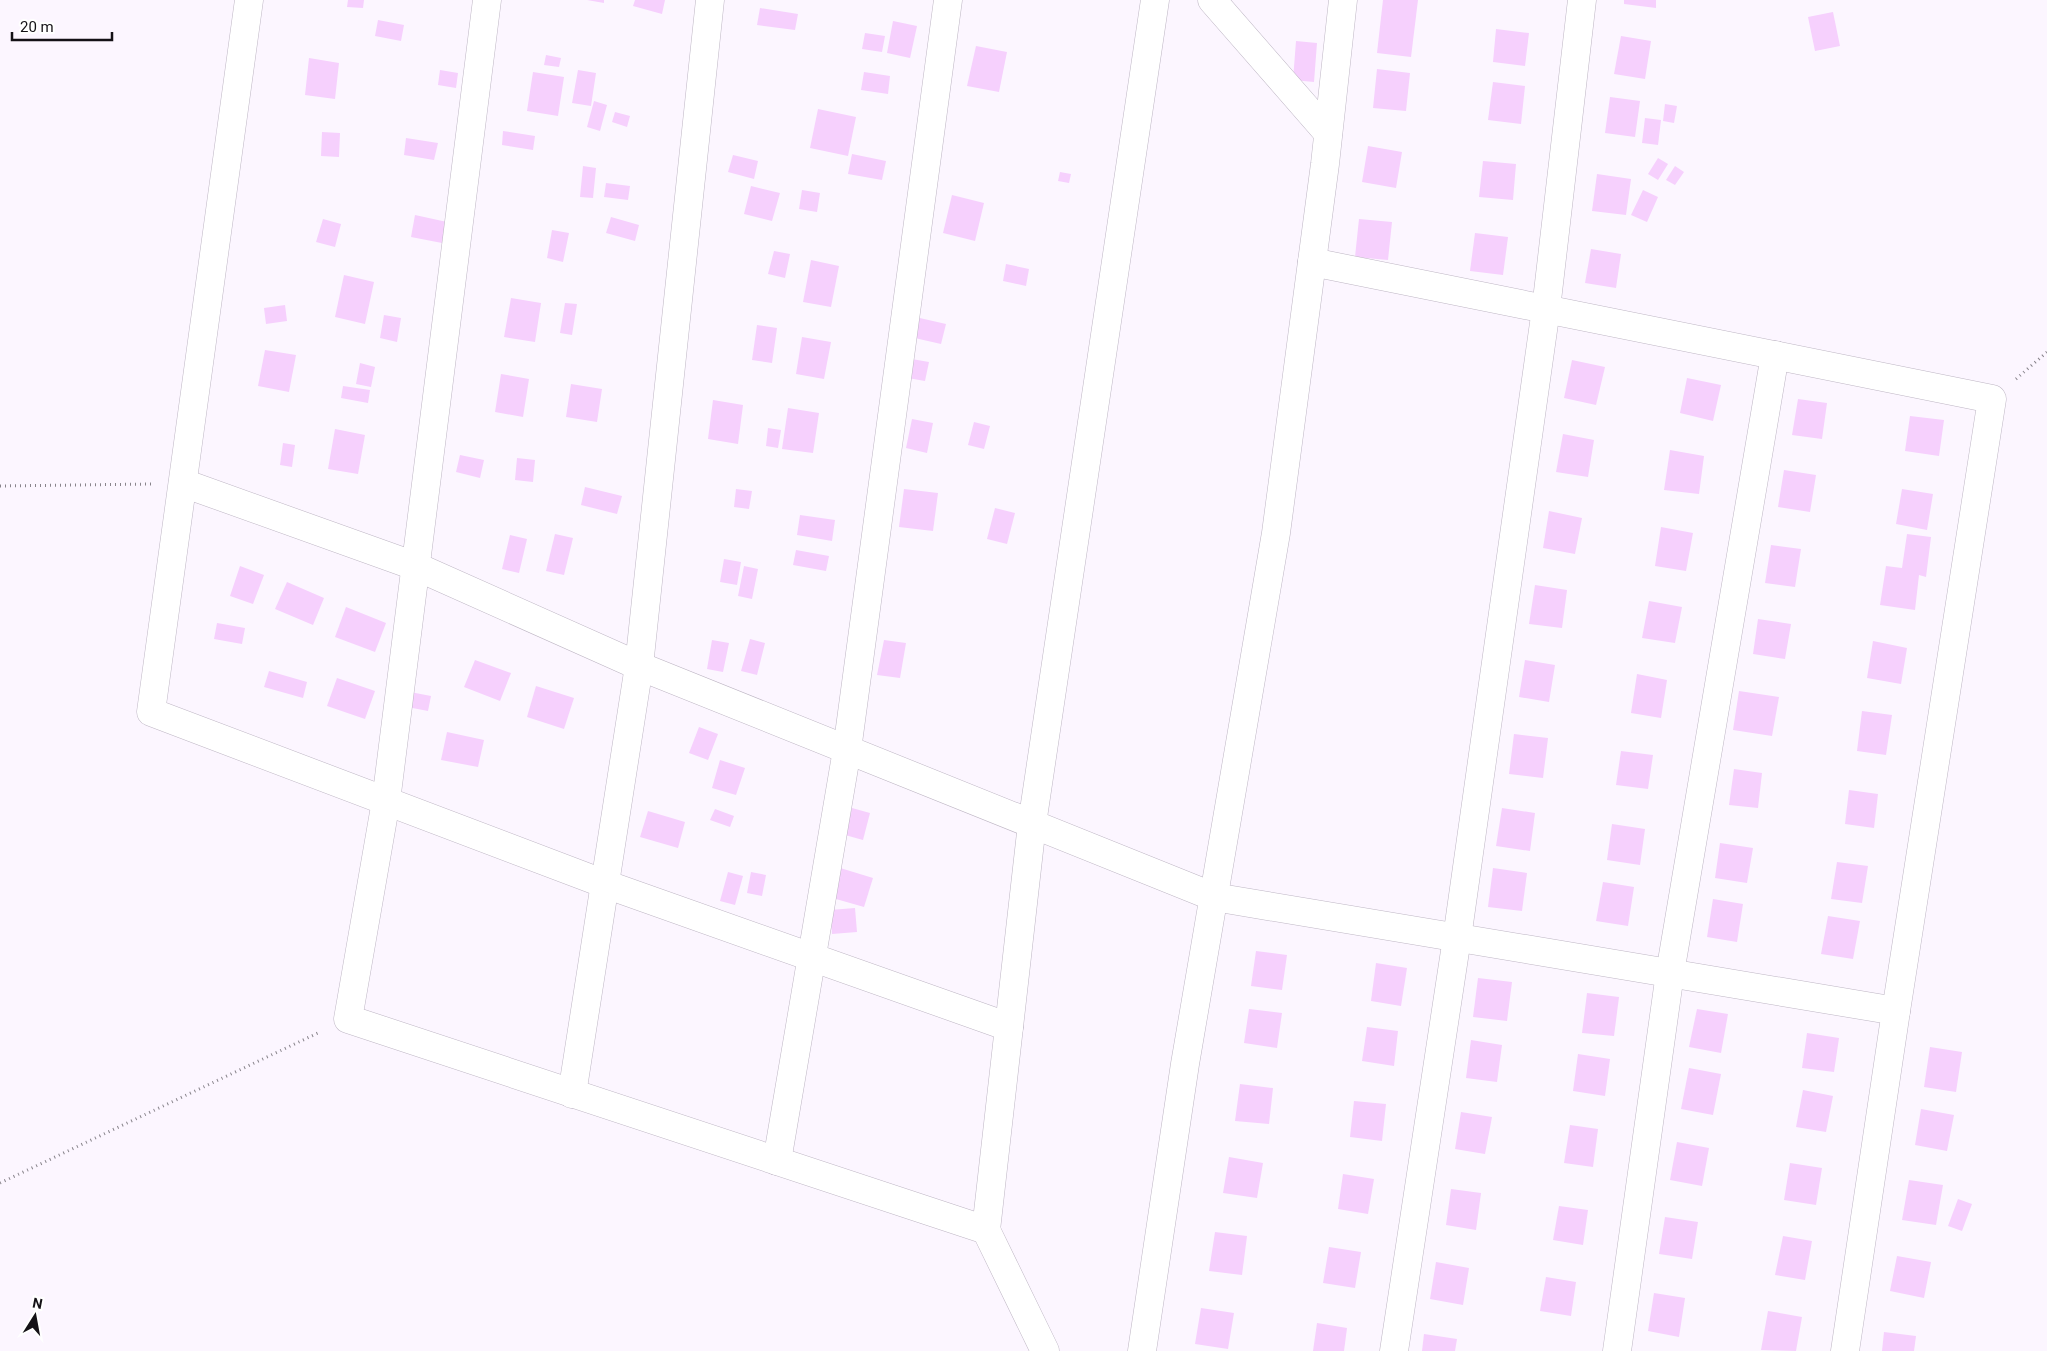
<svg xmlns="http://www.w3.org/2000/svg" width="2047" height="1351" viewBox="0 0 2047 1351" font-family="Roboto,sans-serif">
	<rect width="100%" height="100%" fill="#fcf6ff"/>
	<!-- building -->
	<g fill="#f6d0fd">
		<path d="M348 0H364L363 8 347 7Z"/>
		<path d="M587 0H604V3Z"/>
		<path d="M635 0H665L662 14 633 6Z"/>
		<path d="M1383 0H1418L1411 57 1377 53Z"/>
		<path d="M1624 0H1656V8L1624 4Z"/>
		<path d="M760 8 798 14 795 30 757 25Z"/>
		<path d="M1833 12 1840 46 1815 51 1808 17Z"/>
		<path d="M378 20 404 25 401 41 375 36Z"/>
		<path d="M893 21 917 26 910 58 887 53Z"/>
		<path d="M1496 29 1529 33 1525 66 1493 62Z"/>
		<path d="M865 33 885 36 882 52 862 49Z"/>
		<path d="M1621 36 1651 41 1645 79 1614 74Z"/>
		<path d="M1296 41 1317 43 1314 82 1293 80Z"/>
		<path d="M976 46 1007 52 999 92 967 86Z"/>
		<path d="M546 55 561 58 559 67 544 65Z"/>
		<path d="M309 58 339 63 335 99 305 95Z"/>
		<path d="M1377 69 1410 73 1406 111 1373 108Z"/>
		<path d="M440 70 458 73 456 88 438 85Z"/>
		<path d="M578 70 596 73 591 106 572 103Z"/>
		<path d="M533 72 564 77 558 116 527 111Z"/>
		<path d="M864 72 890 76 888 94 861 90Z"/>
		<path d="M1493 82 1525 86 1521 124 1488 120Z"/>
		<path d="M1610 97 1640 101 1635 137 1605 133Z"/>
		<path d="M594 101 607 105 600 131 587 127Z"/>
		<path d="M1665 104 1677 106 1674 123 1663 121Z"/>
		<path d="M818 109 856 117 848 156 810 148Z"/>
		<path d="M615 112 630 116 627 127 612 122Z"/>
		<path d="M1645 118 1661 120 1658 145 1642 143Z"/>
		<path d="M503 131 535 136 533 150 502 145Z"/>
		<path d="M322 132 340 133 339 157 321 156Z"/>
		<path d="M406 138 438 143 434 160 404 155Z"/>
		<path d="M1368 146 1402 152 1396 188 1362 182Z"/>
		<path d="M852 154 886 161 882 180 848 174Z"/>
		<path d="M733 155 758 161 754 179 728 172Z"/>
		<path d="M1658 158 1668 164 1658 180 1648 174Z"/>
		<path d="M1483 161 1516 164 1513 200 1479 197Z"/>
		<path d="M583 166 596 168 593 198 580 197Z"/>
		<path d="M1675 166 1684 172 1675 185 1666 180Z"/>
		<path d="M1060 172 1071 174 1069 183 1058 181Z"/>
		<path d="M1597 174 1631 179 1626 215 1592 211Z"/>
		<path d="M606 183 630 186 628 200 604 197Z"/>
		<path d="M751 186 780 193 772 221 744 214Z"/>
		<path d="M802 190 820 193 817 212 799 209Z"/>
		<path d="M1643 190 1658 197 1647 222 1631 215Z"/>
		<path d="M952 195 984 203 975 241 943 233Z"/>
		<path d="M415 215 447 222 442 243 411 237Z"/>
		<path d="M611 217 639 225 635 241 606 233Z"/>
		<path d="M323 219 341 224 335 247 316 242Z"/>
		<path d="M1359 219 1392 222 1388 260 1355 257Z"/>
		<path d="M552 230 569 233 563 262 547 258Z"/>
		<path d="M1475 233 1508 237 1503 275 1470 271Z"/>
		<path d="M1591 249 1621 254 1616 288 1585 283Z"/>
		<path d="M774 251 790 254 785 278 768 274Z"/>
		<path d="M811 260 839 266 831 307 803 302Z"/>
		<path d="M1006 264 1029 269 1026 286 1003 281Z"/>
		<path d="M344 275 374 282 365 324 335 317Z"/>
		<path d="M511 298 541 303 535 342 504 337Z"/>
		<path d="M565 303 577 304 572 335 560 333Z"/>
		<path d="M285 305 287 321 266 324 264 308Z"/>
		<path d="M384 315 401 318 397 342 380 338Z"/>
		<path d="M911 316 946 324 941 344 906 336Z"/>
		<path d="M757 325 777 328 772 363 752 360Z"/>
		<path d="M802 337 831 342 824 379 796 374Z"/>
		<path d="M265 350 296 355 289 392 258 386Z"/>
		<path d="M906 358 929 362 925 381 902 377Z"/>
		<path d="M1572 360 1605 367 1596 405 1564 398Z"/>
		<path d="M360 363 375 367 371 387 356 384Z"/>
		<path d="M501 374 529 379 523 417 495 412Z"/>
		<path d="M1687 378 1721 385 1713 421 1680 413Z"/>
		<path d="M571 384 602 389 597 422 566 417Z"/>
		<path d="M343 386 370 390 368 403 341 398Z"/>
		<path d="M1798 399 1827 403 1822 439 1792 435Z"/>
		<path d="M713 400 743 405 738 444 708 439Z"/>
		<path d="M788 408 819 413 813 453 782 449Z"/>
		<path d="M1910 416 1944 420 1939 456 1905 451Z"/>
		<path d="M912 419 933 423 927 453 906 448Z"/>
		<path d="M974 422 990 426 984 449 968 445Z"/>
		<path d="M768 428 781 430 778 448 766 446Z"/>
		<path d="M335 429 365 435 358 474 328 469Z"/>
		<path d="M1563 434 1594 440 1588 477 1556 472Z"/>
		<path d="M283 443 295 445 292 467 280 465Z"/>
		<path d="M1670 450 1704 456 1699 494 1664 490Z"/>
		<path d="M460 455 484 460 480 478 456 472Z"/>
		<path d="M517 458 535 460 533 482 515 480Z"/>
		<path d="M1784 470 1816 475 1810 512 1778 507Z"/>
		<path d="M585 487 622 496 617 514 581 505Z"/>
		<path d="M736 489 752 491 749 509 734 507Z"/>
		<path d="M904 489 938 493 933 531 899 527Z"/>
		<path d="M1902 489 1933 494 1927 530 1896 524Z"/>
		<path d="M995 508 1015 513 1007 544 987 539Z"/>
		<path d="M1549 511 1582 518 1575 554 1543 548Z"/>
		<path d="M800 515 835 520 832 541 797 535Z"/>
		<path d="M1661 527 1693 533 1686 571 1655 566Z"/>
		<path d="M555 534 573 538 564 575 546 571Z"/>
		<path d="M1907 534 1931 537 1926 577 1919 575 1915 610 1880 605 1886 566 1902 568Z"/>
		<path d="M510 535 527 539 519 573 502 569Z"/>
		<path d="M1771 545 1801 549 1795 587 1765 583Z"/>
		<path d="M796 550 829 556 826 571 793 565Z"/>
		<path d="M724 559 741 562 737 585 720 582Z"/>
		<path d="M240 566 264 575 253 604 230 596Z"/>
		<path d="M744 566 758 569 752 599 738 596Z"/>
		<path d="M287 582 324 598 313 625 275 609Z"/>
		<path d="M1535 585 1567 590 1562 628 1529 624Z"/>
		<path d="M1649 601 1682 607 1675 643 1642 638Z"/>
		<path d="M346 607 386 623 375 652 335 637Z"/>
		<path d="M1758 619 1791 624 1785 659 1753 654Z"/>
		<path d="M217 623 245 628 242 644 214 639Z"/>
		<path d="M750 639 765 643 757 675 741 671Z"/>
		<path d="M712 640 729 643 723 672 707 669Z"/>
		<path d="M884 640 906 643 900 678 877 675Z"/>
		<path d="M1873 641 1907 648 1901 684 1867 678Z"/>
		<path d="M475 660 511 673 500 701 464 687Z"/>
		<path d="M1525 660 1555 665 1549 702 1519 697Z"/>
		<path d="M269 671 307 682 303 698 264 687Z"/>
		<path d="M1637 674 1667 680 1661 718 1631 713Z"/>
		<path d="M337 678 375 691 365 719 327 706Z"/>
		<path d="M536 686 574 698 564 729 527 717Z"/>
		<path d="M405 691 431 696 428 711 402 706Z"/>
		<path d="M1739 691 1779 697 1772 736 1733 730Z"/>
		<path d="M1862 711 1892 715 1886 755 1857 751Z"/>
		<path d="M699 727 718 734 708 760 689 753Z"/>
		<path d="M447 732 484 740 478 767 441 760Z"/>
		<path d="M1514 734 1548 738 1543 778 1509 774Z"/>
		<path d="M1621 751 1653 755 1648 789 1616 785Z"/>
		<path d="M720 760 745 768 736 795 712 788Z"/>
		<path d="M1734 769 1762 773 1758 808 1729 805Z"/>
		<path d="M1849 790 1878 794 1874 828 1845 824Z"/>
		<path d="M852 808 870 813 863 840 845 835Z"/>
		<path d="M1502 808 1535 813 1530 851 1496 846Z"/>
		<path d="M715 809 734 816 730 827 710 820Z"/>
		<path d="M648 811 685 822 678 848 640 837Z"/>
		<path d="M1612 824 1645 829 1640 865 1607 860Z"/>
		<path d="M1720 843 1753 848 1747 883 1715 878Z"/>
		<path d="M1837 862 1868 866 1862 903 1831 899Z"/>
		<path d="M837 867 873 878 864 907 829 897Z"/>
		<path d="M1493 868 1527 873 1522 911 1488 907Z"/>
		<path d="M728 872 743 876 735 905 720 901Z"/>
		<path d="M751 872 766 875 762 896 747 893Z"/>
		<path d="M1603 882 1634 887 1628 926 1596 921Z"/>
		<path d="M1713 899 1743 904 1737 942 1707 937Z"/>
		<path d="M855 908 857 932 832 934 830 910Z"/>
		<path d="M1828 916 1860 921 1853 959 1821 954Z"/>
		<path d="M1256 951 1287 955 1282 990 1251 986Z"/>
		<path d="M1376 963 1407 968 1401 1006 1371 1001Z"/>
		<path d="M1478 978 1512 982 1507 1021 1473 1017Z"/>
		<path d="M1587 993 1619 997 1614 1036 1582 1033Z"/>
		<path d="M1249 1009 1282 1013 1277 1048 1244 1043Z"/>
		<path d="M1697 1009 1728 1014 1721 1053 1689 1047Z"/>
		<path d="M1367 1027 1398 1031 1394 1066 1362 1061Z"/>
		<path d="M1807 1033 1839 1038 1834 1072 1802 1068Z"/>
		<path d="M1471 1040 1502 1045 1497 1082 1466 1078Z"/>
		<path d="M1930 1047 1962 1052 1956 1092 1924 1087Z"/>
		<path d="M1578 1054 1610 1059 1605 1096 1573 1091Z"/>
		<path d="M1689 1068 1721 1074 1713 1115 1681 1109Z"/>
		<path d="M1240 1084 1273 1088 1269 1124 1235 1121Z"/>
		<path d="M1803 1090 1833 1096 1826 1132 1796 1127Z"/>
		<path d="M1354 1101 1386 1104 1382 1141 1350 1137Z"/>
		<path d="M1921 1109 1954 1115 1947 1151 1915 1145Z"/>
		<path d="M1461 1112 1492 1117 1485 1154 1455 1149Z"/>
		<path d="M1570 1125 1598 1129 1593 1167 1564 1163Z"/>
		<path d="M1677 1142 1709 1148 1702 1186 1670 1180Z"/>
		<path d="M1229 1157 1263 1163 1257 1198 1223 1193Z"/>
		<path d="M1790 1163 1822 1168 1816 1205 1784 1200Z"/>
		<path d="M1343 1174 1374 1179 1368 1214 1338 1209Z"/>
		<path d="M1909 1180 1943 1185 1936 1225 1902 1220Z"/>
		<path d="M1451 1189 1481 1193 1476 1230 1446 1225Z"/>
		<path d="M1958 1199 1972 1204 1962 1231 1948 1226Z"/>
		<path d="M1559 1206 1588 1210 1583 1245 1553 1240Z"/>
		<path d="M1665 1217 1698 1222 1692 1259 1659 1254Z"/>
		<path d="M1215 1232 1247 1236 1242 1275 1209 1271Z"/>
		<path d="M1783 1236 1812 1241 1805 1280 1775 1275Z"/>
		<path d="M1329 1247 1361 1252 1355 1288 1323 1283Z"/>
		<path d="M1897 1256 1931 1262 1924 1298 1890 1291Z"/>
		<path d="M1436 1262 1469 1268 1463 1305 1430 1299Z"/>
		<path d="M1546 1277 1576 1282 1571 1316 1540 1311Z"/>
		<path d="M1654 1293 1685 1298 1679 1337 1648 1331Z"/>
		<path d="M1201 1308 1234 1313 1228 1349 1195 1344Z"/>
		<path d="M1768 1311 1802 1317 1796 1351 1761 1350Z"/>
		<path d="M1317 1323 1347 1328 1344 1351H1313Z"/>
		<path d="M1884 1332 1916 1336 1914 1351H1882Z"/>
		<path d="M1424 1334 1457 1339 1455 1351H1422Z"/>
	</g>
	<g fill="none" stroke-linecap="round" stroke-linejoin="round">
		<!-- minor casing -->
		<g stroke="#beb6c4" stroke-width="29">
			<g id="minor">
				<path d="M249 0 151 712 605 884 1009 1027"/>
				<path d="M487 0 386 801 348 1019 986 1230 1045 1351"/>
				<path d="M1212 0 1328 133"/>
				<path d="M1312 262 1992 399 1896 1011 1845 1351"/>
				<path d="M183 483 415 566 639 666 1214 897 1896 1011"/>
				<path d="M572 1094 639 666 710 0"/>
				<path d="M777 1161 847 750 948 0"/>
				<path d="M986 1230 1032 824 1155 0"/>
				<path d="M1142 1351 1185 1064 1276 533 1325 164 1343 0"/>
				<path d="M1394 1351 1457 938 1546 309 1582 0"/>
				<path d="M1617 1351 1670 973 1775 355"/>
			</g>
		</g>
		<!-- path -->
		<g stroke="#88848b" stroke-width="3" stroke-dasharray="1 4" stroke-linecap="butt">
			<path d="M2016 379 2047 352"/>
			<path d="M0 486 152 484"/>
			<path d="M0 1183 320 1032"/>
		</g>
		<!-- minor -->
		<use href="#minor" stroke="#fff" stroke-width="28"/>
	</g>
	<!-- north arrow -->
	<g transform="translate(35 1316) rotate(11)" stroke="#ffffff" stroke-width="4" paint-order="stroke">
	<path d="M0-4L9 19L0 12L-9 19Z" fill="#141116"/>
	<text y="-8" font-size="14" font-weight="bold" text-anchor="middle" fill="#141116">N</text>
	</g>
	<!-- scale -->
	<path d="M12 32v8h100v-8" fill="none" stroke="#141116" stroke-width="2.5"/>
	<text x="20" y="32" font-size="15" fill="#141116" stroke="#ffffff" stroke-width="4" paint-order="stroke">20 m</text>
</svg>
